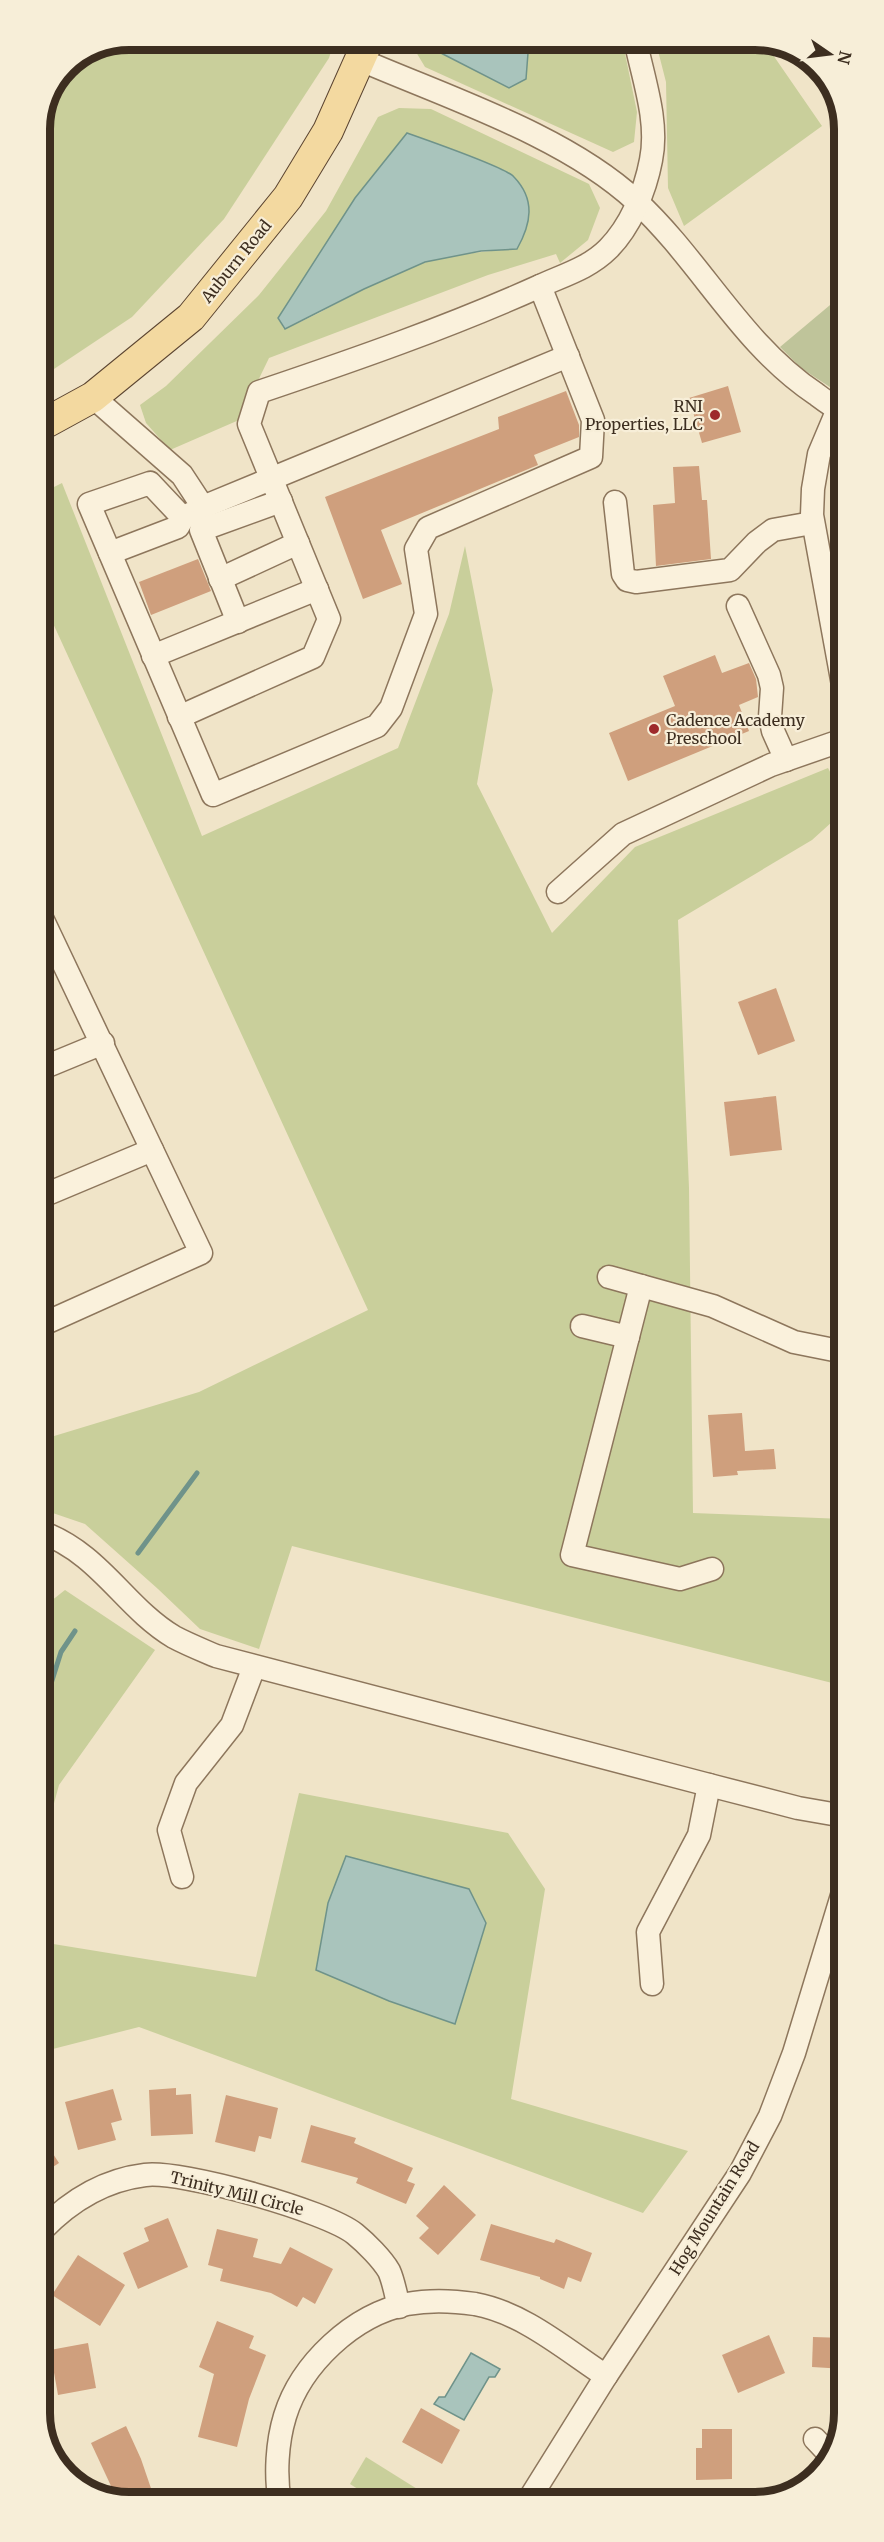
<svg xmlns="http://www.w3.org/2000/svg" width="884" height="2542" viewBox="0 0 884 2542" font-family="Merriweather,serif">
	<rect width="100%" height="100%" fill="#f0e4c8"/>
	<!-- green -->
	<g fill="#c9cf9b" fill-rule="evenodd">
		<path d="M128 39H335L329 58 224 219 132 317 39 379V123L65 65Z"/>
		<path d="M414 39H437L435 50 509 88 528 54 525 39H622L637 112 634 142 613 152 425 67 413 47Z"/>
		<path d="M655 39H762L822 126 684 226 668 188 666 82Z"/>
		<path d="M399 108 431 109 589 184 600 208 588 240 560 263 556 254 488 275 269 358 239 420 170 450 146 423 140 405 166 386 259 295 326 211 378 117ZM355 198 517 249C487 251 455 254 426 262 376 277 332 310 284 329L278 318Z"/>
		<path d="M62 483 202 836 398 748 449 614 465 546 493 690 477 784 552 933 635 847 828 768 843 796V812L812 840 678 920 689 1188 693 1513 844 1519V1686L292 1546 259 1649 200 1629 158 1589 85 1524 41 1509V1440L199 1392 368 1310 40 595V494Z"/>
		<path d="M65 1590 155 1650 59 1785 41 1851V1609Z"/>
		<path d="M299 1793 508 1833 545 1889 511 2099 688 2151 643 2213 139 2027 41 2052V1942L256 1977ZM415 1876 469 1889 316 1970 328 1903Z"/>
		<path d="M366 2457 422 2492 416 2502H378L350 2484Z"/>
	</g>
	<!-- cemetery -->
	<path fill="#bfc49a" d="M842 295V395L801 368 780 347Z"/>
	<!-- water -->
	<g fill="#a9c4bc" stroke="#6f938a" stroke-width="1.5">
		<path d="M437 39H525L528 53 526 79 509 88 435 50Z"/>
		<path d="M407 133C424 139 507 168 514 177 536 200 531 224 517 249L481 251 425 262 364 289 285 329 278 318 355 198Z"/>
		<path d="M346 1856 469 1889 486 1923 455 2024 389 2001 316 1970 328 1903Z"/>
		<path d="M471 2353 500 2369 495 2377H489L464 2420 434 2404 439 2397H445Z"/>
	</g>
	<g fill="none" stroke-linecap="round" stroke-linejoin="round">
		<!-- stream -->
		<g stroke="#6f938a" stroke-width="5">
			<path d="M138 1553 197 1473"/>
			<path d="M41 1715 61 1652 75 1631"/>
		</g>
	</g>
	<!-- building -->
	<g fill="#cf9f7d">
		<path d="M728 386 741 432 702 443 689 398Z"/>
		<path d="M566 391 579 425V437L534 455 538 465 381 530 402 584 363 599 325 497 499 429 498 417Z"/>
		<path d="M699 466 702 500H707L711 559 656 566 653 505 675 503 673 467Z"/>
		<path d="M198 559 211 591 151 615 139 582Z"/>
		<path d="M715 655 722 673 749 663 756 679 758 697 739 705 749 731 628 781 609 733 675 706 663 676Z"/>
		<path d="M776 988 795 1041 758 1055 738 1002Z"/>
		<path d="M776 1096 782 1150 730 1156 724 1102Z"/>
		<path d="M742 1413 745 1451 774 1449 776 1469 737 1471 738 1475 713 1477 708 1415Z"/>
		<path d="M176 2088V2095L191 2094 193 2134 151 2136 149 2090Z"/>
		<path d="M113 2089 122 2120 111 2123 116 2140 78 2150 65 2102Z"/>
		<path d="M226 2095 278 2108 271 2139 259 2136 255 2152 215 2142Z"/>
		<path d="M311 2125 356 2138 354 2143 413 2168 407 2181 415 2184 406 2204 356 2183 358 2178 301 2162Z"/>
		<path d="M42 2137 59 2163 42 2174Z"/>
		<path d="M444 2185 476 2215 438 2255 419 2238 429 2228 416 2216Z"/>
		<path d="M168 2218 188 2267 138 2289 123 2253 149 2241 144 2228Z"/>
		<path d="M491 2224 554 2243 556 2239 592 2253 581 2282 568 2277 564 2289 540 2279V2277L480 2260Z"/>
		<path d="M217 2229 258 2239 253 2257 281 2264 290 2247 333 2269 315 2304 303 2297 297 2307 271 2293 220 2281 223 2269 208 2265Z"/>
		<path d="M78 2255 125 2285 100 2326 52 2295Z"/>
		<path d="M217 2321 254 2336 249 2348 266 2355 249 2399 237 2447 198 2437 214 2374 199 2367Z"/>
		<path d="M769 2335 785 2373 738 2393 722 2355Z"/>
		<path d="M813 2337 845 2338V2369L812 2367Z"/>
		<path d="M88 2343 96 2388 58 2395 50 2350Z"/>
		<path d="M421 2408 460 2430 442 2464 402 2442Z"/>
		<path d="M126 2426 141 2459 156 2503 118 2501 91 2443Z"/>
		<path d="M702 2429H732V2479L696 2480V2448H702Z"/>
	</g>
	<g fill="none" stroke-linecap="round" stroke-linejoin="round">
		<!-- minor casing -->
		<g stroke="#8d765c" stroke-width="25">
			<g id="minor">
				<path d="M361 60C449 98 566 136 636 201 701 261 741 344 816 394 824 400 833 407 842 411"/>
				<path d="M93 397 182 475 203 507 183 518 150 483 89 504 213 795 377 726 391 708 426 614 416 549 428 528 591 457 593 420 540 286"/>
				<path d="M838 409 819 454 813 489 812 515 843 685"/>
				<path d="M615 502 623 574 627 580 636 582 730 570 757 542 773 530 812 523"/>
				<path d="M203 507 568 356"/>
				<path d="M110 553 178 527 183 518"/>
				<path d="M220 579 298 543"/>
				<path d="M738 606 769 675 772 688 770 717 773 731 786 760"/>
				<path d="M238 622 201 530 281 501"/>
				<path d="M153 656 317 589"/>
				<path d="M179 717 313 657 329 619 249 424 259 392C354 360 449 327 540 286 564 275 589 268 608 249 630 227 645 192 651 160 659 121 643 78 635 39"/>
				<path d="M558 892 623 834 771 765 843 740"/>
				<path d="M40 914 201 1253 41 1325"/>
				<path d="M40 1069 103 1043"/>
				<path d="M40 1197 152 1150"/>
				<path d="M609 1277 713 1306 794 1342 844 1352"/>
				<path d="M641 1286 572 1555 680 1579 712 1569"/>
				<path d="M582 1326 628 1337"/>
				<path d="M41 1532C101 1554 124 1607 174 1637 187 1644 202 1650 216 1656L709 1785 798 1808 844 1816"/>
				<path d="M182 1877 169 1830 186 1783 232 1725 254 1667"/>
				<path d="M652 1984 648 1932 699 1835 709 1785"/>
				<path d="M42 2230C70 2201 104 2180 145 2175 181 2170 327 2211 355 2234 366 2243 382 2259 389 2271 394 2282 396 2296 399 2307"/>
				<path d="M815 2439 831 2456"/>
				<path d="M528 2501 606 2376 740 2173 770 2116 794 2053 844 1889"/>
				<path d="M280 2502C275 2476 277 2442 285 2416 301 2364 353 2315 407 2304 428 2300 455 2301 475 2304 524 2313 566 2350 606 2376"/>
			</g>
		</g>
		<!-- major casing -->
		<g stroke="#5b4430" stroke-width="32">
			<path id="major" d="M40 426 93 397 191 317 288 197 328 131 369 39"/>
		</g>
		<!-- minor -->
		<use href="#minor" stroke="#faf1dc" stroke-width="22"/>
		<!-- major -->
		<use href="#major" stroke="#f3d9a0" stroke-width="30"/>
	</g>
	<!-- markers -->
	<g fill="#9e2a2b" stroke="#f7eed8" stroke-width="2">
		<circle cx="715" cy="415" r="6"/>
		<circle cx="654" cy="729" r="6"/>
	</g>
	<g text-anchor="middle" dominant-baseline="central" stroke-width="4.5" stroke-linejoin="round" paint-order="stroke">
		<!-- street labels -->
		<g font-size="16" fill="#3d2e20" stroke="#f7eed8">
			<text transform="translate(236 261) rotate(-51)">Auburn Road</text>
			<text transform="translate(237 2193) rotate(14)">Trinity Mill Circle</text>
			<text transform="translate(714 2208) rotate(-58)">Hog Mountain Road</text>
		</g>
		<!-- poi labels -->
		<g font-size="16" fill="#3d2e20" stroke="#f7eed8" text-anchor="end">
			<text x="703" y="406">RNI<tspan x="703" dy="18">Properties, LLC</tspan></text>
			<text x="666" y="720" text-anchor="start">Cadence Academy<tspan x="666" dy="18">Preschool</tspan></text>
		</g>
	</g>
	<!-- crop -->
	<path d="M0 0H884V2542H0ZM129 50H755A79 79 0 0 1 834 129V2413A79 79 0 0 1 755 2492H129A79 79 0 0 1 50 2413V129A79 79 0 0 1 129 50Z" fill="#f7eed8" fill-rule="evenodd"/>
	<path fill="none" stroke="#3d2e20" stroke-width="8" d="M129 50H755A79 79 0 0 1 834 129V2413A79 79 0 0 1 755 2492H129A79 79 0 0 1 50 2413V129A79 79 0 0 1 129 50Z"/>
	<!-- north arrow -->
	<g transform="translate(830 54) rotate(104)" stroke="#f7eed8" stroke-width="4.5" paint-order="stroke">
	<path d="M0-4.5L10 22L0 15L-10 22Z" fill="#3d2e20"/>
	<text y="-9" font-size="16" font-weight="bold" text-anchor="middle" fill="#3d2e20">N</text>
	</g>
</svg>
